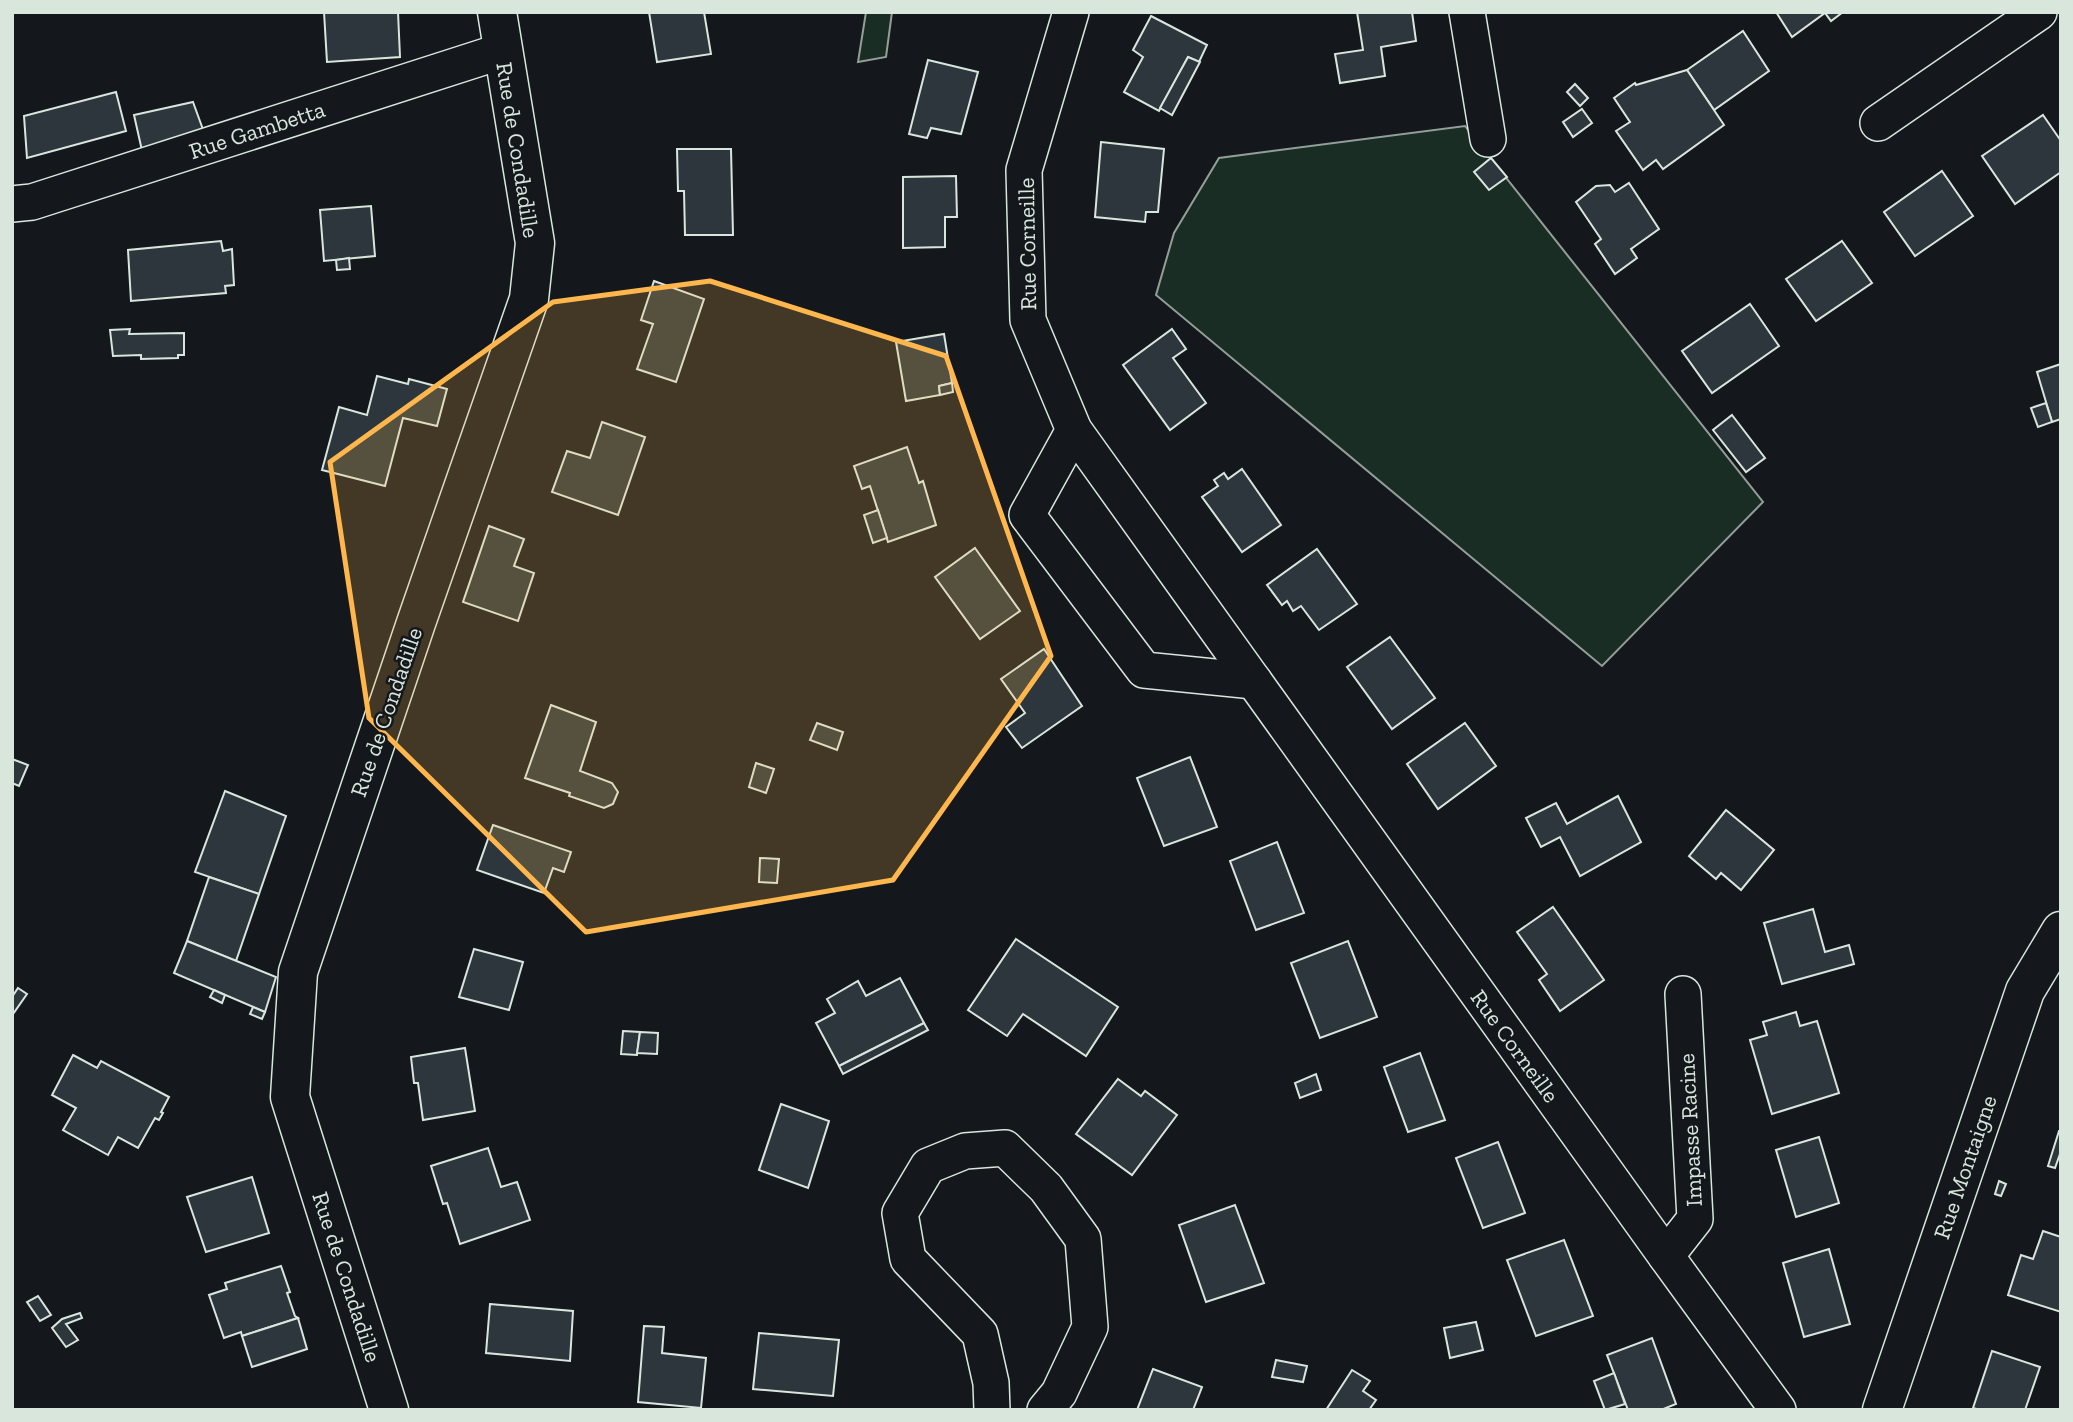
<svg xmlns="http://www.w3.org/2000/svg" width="2073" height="1422" viewBox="0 0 2073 1422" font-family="'Zilla Slab',serif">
	<rect width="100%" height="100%" fill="#14181c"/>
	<!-- green -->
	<g fill="#1a2d24" stroke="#939e99" stroke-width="2">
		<path d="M866 12H892L886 57 858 62Z"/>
		<path d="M1465 126 1763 502 1602 666 1156 295 1174 233 1219 158Z"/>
	</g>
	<!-- building -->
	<g fill="#2c363c" stroke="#d8e6dc" stroke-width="2">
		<path d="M324 12H398L400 57 327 62Z"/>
		<path d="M649 12H704L711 54 657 62Z"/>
		<path d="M1357 12H1412L1416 41 1381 47 1385 76 1340 83 1335 54 1363 50Z"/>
		<path d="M1776 12H1843L1831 21 1825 13 1792 37Z"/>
		<path d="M1151 16 1207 45 1199 62 1188 57 1159 111 1124 92 1143 57 1133 50Z"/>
		<path d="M1743 31 1769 71 1714 110 1687 70Z"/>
		<path d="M1188 57 1200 62 1172 115 1160 108Z"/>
		<path d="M928 60 978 72 961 134 931 128 927 138 909 134Z"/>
		<path d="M1687 70 1724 125 1663 169 1656 160 1643 170 1616 131 1630 122 1614 98 1635 83 1636 85Z"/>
		<path d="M1575 84 1588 98 1580 106 1567 92Z"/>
		<path d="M116 92 126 131 27 158 24 116Z"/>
		<path d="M193 102 205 135 143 155 134 115Z"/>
		<path d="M1582 109 1592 123 1573 137 1563 122Z"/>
		<path d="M2043 115 2061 141V172L2015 204 1982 156Z"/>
		<path d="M1101 142 1164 149 1158 212H1146L1145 222 1095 217Z"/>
		<path d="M677 149H731L733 235H685L684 191H678Z"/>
		<path d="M1491 158 1507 177 1489 190 1474 172Z"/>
		<path d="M1942 171 1973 216 1915 256 1884 212Z"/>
		<path d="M956 176 957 217H945V247L903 248V177Z"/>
		<path d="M1629 183 1659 229 1631 249 1637 258 1615 274 1595 244 1601 239 1576 202 1596 186 1610 185 1615 192Z"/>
		<path d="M371 206 375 256 324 261 320 210Z"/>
		<path d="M221 241 223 251 232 249 234 285 225 286 226 293 131 301 128 250Z"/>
		<path d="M1842 241 1872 283 1816 321 1786 279Z"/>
		<path d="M349 258 350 269 337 270 336 260Z"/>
		<path d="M654 281 704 299 676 382 637 369 653 324 641 320Z"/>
		<path d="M1750 304 1779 346 1712 393 1682 351Z"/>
		<path d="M130 329 129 334 184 333V355H178V358L141 359V355L113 356 110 330Z"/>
		<path d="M1172 329 1186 349 1173 358 1206 403 1170 430 1123 365Z"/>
		<path d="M944 334 952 383 939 386 940 395 906 401 896 342Z"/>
		<path d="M2061 364V419L2052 422 2037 372Z"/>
		<path d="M377 376 408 384 409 379 447 389 437 426 403 418 385 486 322 470 339 407 367 415Z"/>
		<path d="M952 383 953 392 940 395 939 386Z"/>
		<path d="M2046 403 2052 422 2038 427 2031 408Z"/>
		<path d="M1732 415 1765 458 1746 472 1713 430Z"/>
		<path d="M602 422 645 437 618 515 552 492 567 451 590 458Z"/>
		<path d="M907 447 919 483 923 481 936 525 888 542 870 486 862 489 854 466Z"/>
		<path d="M1242 469 1281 525 1242 552 1202 497 1218 486 1214 480 1224 473 1228 479Z"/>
		<path d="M878 510 887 538 873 543 864 515Z"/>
		<path d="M489 526 524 539 514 566 534 573 518 621 463 602Z"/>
		<path d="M975 548 1020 611 980 639 935 577Z"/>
		<path d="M1317 549 1357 604 1319 630 1301 606 1293 611 1287 601 1282 605 1267 585Z"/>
		<path d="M1390 637 1435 698 1392 729 1347 667Z"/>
		<path d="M1044 649 1082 706 1022 748 1006 727 1025 713 1001 679Z"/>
		<path d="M551 705 596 722 580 771 612 783 618 792 613 804 604 808 569 796 570 793 525 778Z"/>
		<path d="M817 723 843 732 837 750 810 740Z"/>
		<path d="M1465 723 1496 766 1438 809 1407 764Z"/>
		<path d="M1190 757 1217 827 1164 846 1137 778Z"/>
		<path d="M12 759 28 765 19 786 12 783Z"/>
		<path d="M756 763 774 769 766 793 749 787Z"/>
		<path d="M225 791 286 816 259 894 195 872Z"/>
		<path d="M1618 796 1641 842 1580 876 1560 837 1541 847 1526 818 1556 803 1567 824Z"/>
		<path d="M1726 810 1774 850 1741 890 1721 873 1716 879 1689 856Z"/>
		<path d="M493 825 571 852 564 872 553 868 544 893 477 870Z"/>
		<path d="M1277 842 1304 913 1256 930 1230 861Z"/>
		<path d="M760 858 779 859 777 883 759 882Z"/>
		<path d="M209 877 259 894 236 961 187 941Z"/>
		<path d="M1553 907 1604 980 1560 1011 1539 980 1547 974 1517 932Z"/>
		<path d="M1813 909 1825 952 1849 945 1854 964 1782 984 1764 923Z"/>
		<path d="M1016 939 1118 1007 1086 1056 1023 1014 1007 1036 968 1010Z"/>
		<path d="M187 941 276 977 265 1012 174 973Z"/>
		<path d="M1348 941 1377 1017 1320 1038 1291 963Z"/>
		<path d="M474 949 523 962 509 1010 459 997Z"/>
		<path d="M900 978 924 1023 839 1066 816 1023 835 1013 827 999 858 981 866 996Z"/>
		<path d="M18 988 27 994 13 1014 12 997Z"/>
		<path d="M214 990 225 995 222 1003 210 997Z"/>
		<path d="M253 1007 265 1012 262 1019 250 1014Z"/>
		<path d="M1796 1012 1800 1026 1817 1021 1839 1093 1772 1114 1750 1040 1767 1035 1763 1022Z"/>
		<path d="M924 1023 928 1030 843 1074 839 1066Z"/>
		<path d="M623 1031 640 1032 637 1055 621 1054Z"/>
		<path d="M640 1032 658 1033 657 1054 637 1053Z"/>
		<path d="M465 1048 475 1111 423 1120 418 1083H414L411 1057Z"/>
		<path d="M1420 1053 1445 1120 1408 1132 1384 1067Z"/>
		<path d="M73 1055 97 1068 101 1061 169 1097 161 1112 163 1113 159 1120 155 1118 138 1148 118 1137 108 1155 63 1130 76 1108 52 1095Z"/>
		<path d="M1316 1074 1321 1090 1300 1098 1295 1083Z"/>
		<path d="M1118 1079 1141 1096 1145 1091 1177 1115 1132 1175 1076 1134Z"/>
		<path d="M781 1104 829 1121 808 1188 759 1170Z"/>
		<path d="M2059 1131H2061V1151L2055 1168 2048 1166Z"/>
		<path d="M1819 1137 1839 1203 1796 1217 1776 1150Z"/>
		<path d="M1498 1142 1525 1213 1483 1228 1456 1158Z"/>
		<path d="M488 1148 501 1187 517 1182 530 1220 460 1244 447 1203 443 1204 431 1166Z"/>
		<path d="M252 1177 269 1233 206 1252 187 1197Z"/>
		<path d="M1999 1181 2006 1184 2001 1196 1995 1194Z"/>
		<path d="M1235 1205 1264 1283 1206 1302 1179 1225Z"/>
		<path d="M2043 1231 2061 1237V1312L2008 1295 2021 1255 2033 1259Z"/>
		<path d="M1564 1240 1593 1316 1536 1336 1507 1260Z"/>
		<path d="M1829 1249 1850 1324 1804 1337 1783 1263Z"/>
		<path d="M281 1266 290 1292 287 1293 295 1316 298 1318 242 1336 241 1332 224 1338 209 1295 227 1289 225 1283Z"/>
		<path d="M38 1296 51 1315 40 1321 27 1302Z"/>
		<path d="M490 1304 573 1311 570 1361 486 1353Z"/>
		<path d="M80 1313 82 1318 66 1324 78 1340 66 1347 52 1328 62 1319Z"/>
		<path d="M298 1318 307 1349 252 1367 242 1336Z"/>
		<path d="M1476 1322 1483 1350 1450 1358 1444 1328Z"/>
		<path d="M644 1326 664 1327 662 1353 706 1358 701 1408 638 1402Z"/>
		<path d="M759 1333 839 1340 833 1396 753 1389Z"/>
		<path d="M1652 1338 1676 1404 1661 1410H1628L1607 1355Z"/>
		<path d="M1992 1351 2040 1367 2025 1410H1980L1973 1408Z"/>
		<path d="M1276 1360 1307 1366 1303 1382 1272 1377Z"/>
		<path d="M1153 1369 1202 1387 1193 1410H1137Z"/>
		<path d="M1352 1370 1370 1381 1363 1391 1376 1400 1369 1410H1326Z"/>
		<path d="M1614 1373 1625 1404 1605 1410 1594 1381Z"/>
	</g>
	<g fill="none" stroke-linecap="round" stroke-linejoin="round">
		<!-- street casing -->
		<g stroke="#d8e6dc" stroke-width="38">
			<g id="street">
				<path d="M1071 12 1024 170 1028 320 1074 430 1666 1256 1778 1410"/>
				<path d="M1467 12 1488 139"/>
				<path d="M1878 123 2039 12"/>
				<path d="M12 204 32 202 502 51"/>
				<path d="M1074 430 1027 515 1144 670 1254 681"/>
				<path d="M1666 1256 1695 1219 1683 994"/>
				<path d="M992 1410 991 1383 980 1334 908 1259 900 1213 928 1166 965 1151 1005 1148 1046 1188 1083 1239 1090 1327 1059 1393 1045 1410"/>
			</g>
		</g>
		<!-- secondary casing -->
		<g stroke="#d8e6dc" stroke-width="41">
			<g id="secondary">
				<path d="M389 1410 290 1097 298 972 416 623 529 299 535 243 497 12"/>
				<path d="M1882 1410 2025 991 2061 931"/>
			</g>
		</g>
		<!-- street -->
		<use href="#street" stroke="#14181c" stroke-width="35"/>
		<!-- secondary -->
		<use href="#secondary" stroke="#14181c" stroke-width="38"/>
	</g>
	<!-- marked area -->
	<path fill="#ffb74d" fill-opacity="0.2" stroke="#ffb74d" stroke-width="5" stroke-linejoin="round" d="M710 281 946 356 1051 656 893 880 586 932 369 718 330 462 553 302Z"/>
	<g text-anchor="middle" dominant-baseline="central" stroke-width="5" stroke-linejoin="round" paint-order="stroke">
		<!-- street labels -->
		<g font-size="23" fill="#d8e6dc" stroke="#14181c">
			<text transform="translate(257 130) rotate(-18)">Rue Gambetta</text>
			<text transform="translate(518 150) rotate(81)">Rue de Condadille</text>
			<text transform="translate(1027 244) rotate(-91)">Rue Corneille</text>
			<text transform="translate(386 712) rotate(-71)">Rue de Condadille</text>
			<text transform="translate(1515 1046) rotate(54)">Rue Corneille</text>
			<text transform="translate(1690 1130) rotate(-93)">Impasse Racine</text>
			<text transform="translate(1965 1167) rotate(-71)">Rue Montaigne</text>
			<text transform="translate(347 1277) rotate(72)">Rue de Condadille</text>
		</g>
	</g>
	<!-- border -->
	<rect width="2073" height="1422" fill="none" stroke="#d8e6dc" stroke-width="28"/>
</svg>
